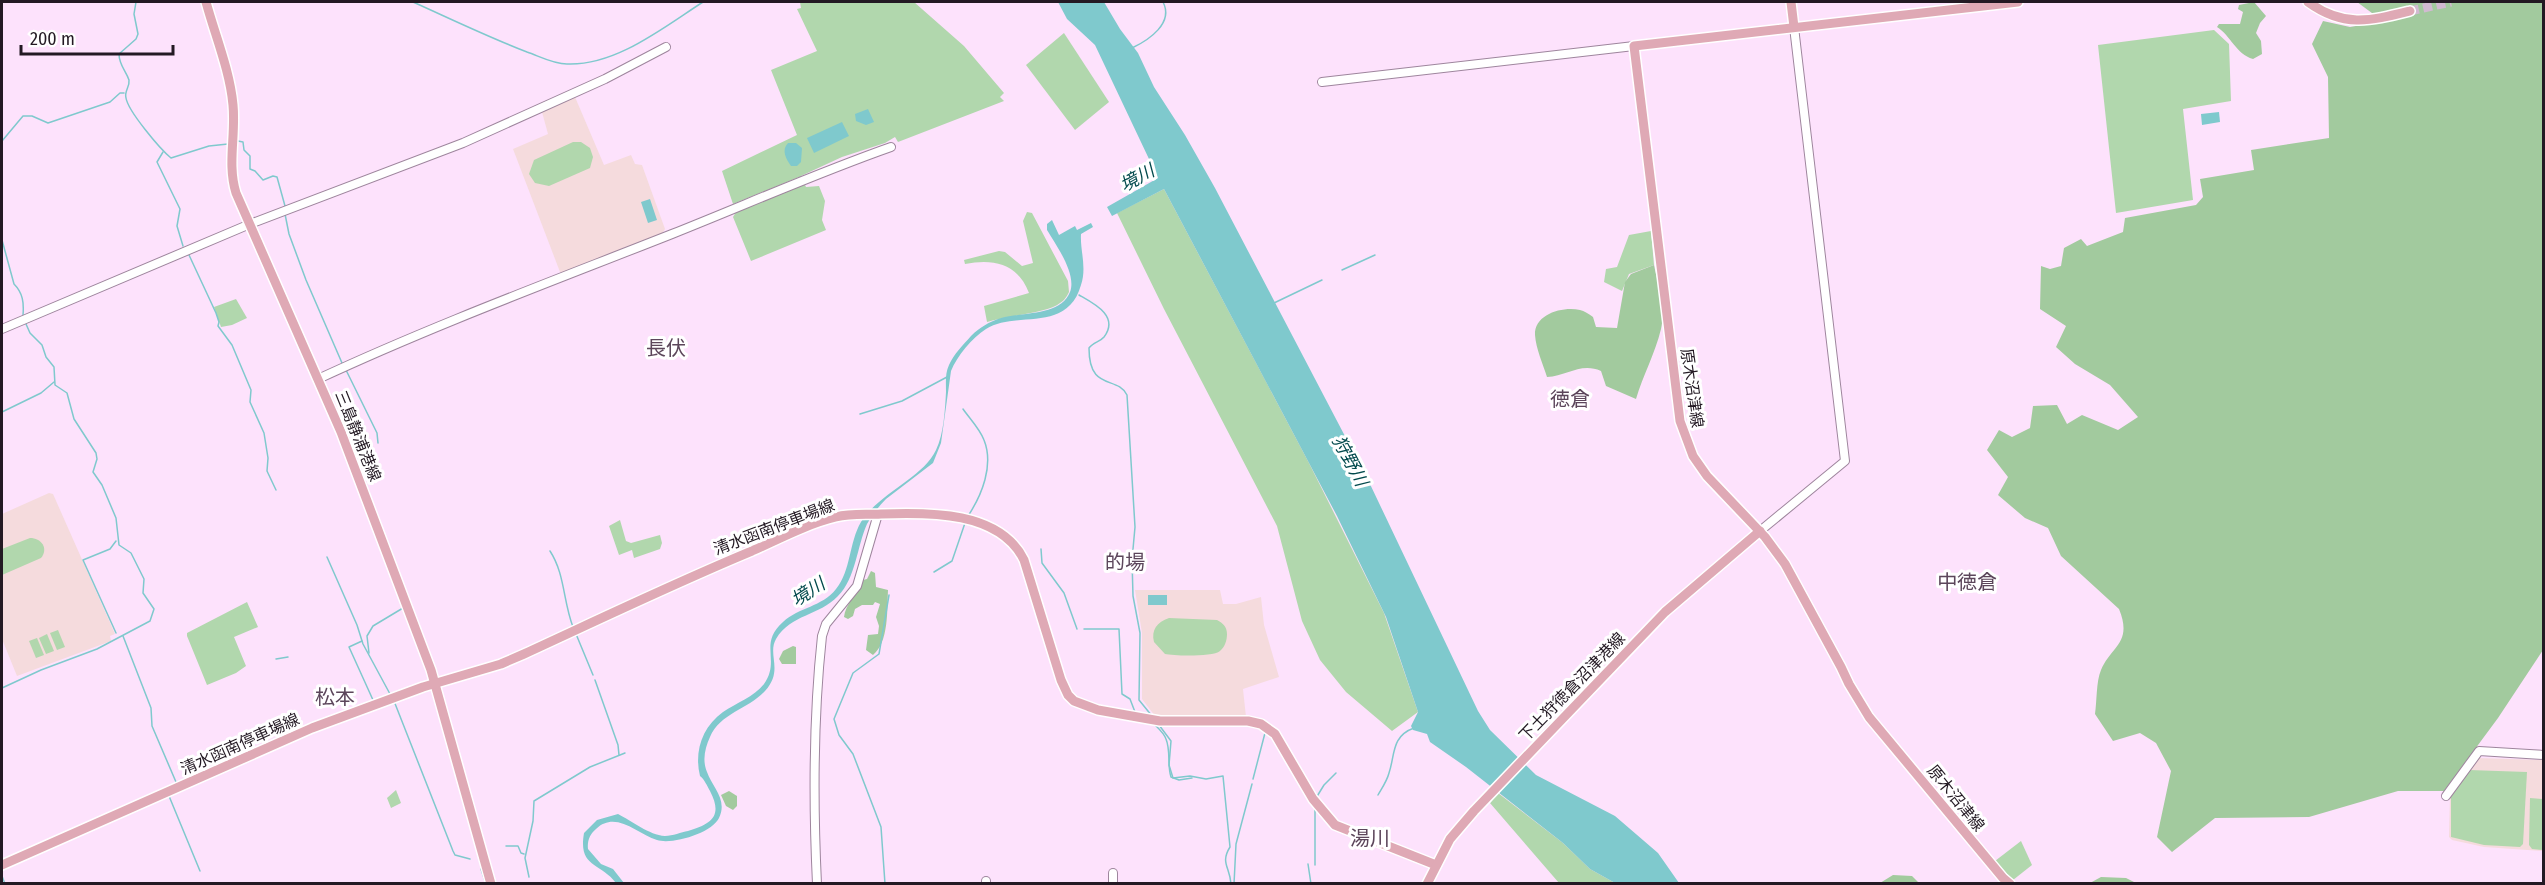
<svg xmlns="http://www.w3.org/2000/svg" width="2545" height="885" viewBox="0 0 2545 885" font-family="'Fira Sans Condensed','Noto Sans JP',sans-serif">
	<rect width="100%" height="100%" fill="#fde2fc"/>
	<!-- education -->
	<g fill="#f5dbdd">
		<path d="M575 97 604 165 631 155 635 164 642 165 665 229 662 234 563 273 560 272 513 149 548 134 542 112Z"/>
		<path d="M49 493 53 494 115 634 110 636 111 641 17 676 2 639V514Z"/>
		<path d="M1135 590H1220L1223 604H1236L1261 597 1264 625 1279 677 1243 689 1246 717 1155 716 1142 699V633Z"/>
		<path d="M2478 758 2543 760V851L2484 847 2452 840 2449 837 2450 796Z"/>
	</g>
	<!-- green -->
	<g fill="#b1d7ad">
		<path d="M800 2H914L964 46 1004 93 1000 97 1004 101 898 142 895 137 885 143 842 157 801 176 806 187 819 186 825 201 822 220 826 230 751 261 733 217 736 212 803 184 799 177 733 204 722 171 797 135 771 70 817 51 797 9 801 8Z"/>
		<path d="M2214 30 2229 44 2231 101 2183 109 2193 200 2116 213 2098 45Z"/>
		<path d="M1064 33 1109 102 1075 130 1026 65Z"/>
		<path d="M573 142H581L590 148 593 157 590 168 549 186 535 183 529 174 534 160Z"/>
		<path d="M1164 189 1309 463 1384 613 1418 712 1392 731 1346 692 1320 660 1302 621 1277 526 1164 309 1117 213Z"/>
		<path d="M1027 212 1032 213 1068 281 1069 292C1067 296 1064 301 1060 303 1048 313 1005 316 987 322L984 306 1029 293C1018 264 994 258 965 264L964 260 999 251 1005 252 1022 266 1033 263 1023 221Z"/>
		<path d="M1651 231 1654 265 1629 274 1622 291 1604 282 1606 269 1617 267 1629 235Z"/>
		<path d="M236 299 247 318 232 325 221 327 214 307Z"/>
		<path d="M620 520 626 541 631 543 660 535 662 543 660 549 634 558 632 550 619 555 609 526Z"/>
		<path d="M30 538C41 538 49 548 41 558L2 575V549Z"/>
		<path d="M247 602 258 627 234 637 246 666 236 673 207 685 187 636V633Z"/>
		<path d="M1169 618 1217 620C1223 623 1227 627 1227 634 1227 640 1225 647 1220 651 1213 657 1174 656 1165 654L1154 642C1151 630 1157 622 1169 618Z"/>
		<path d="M58 630 65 647 57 650 50 633Z"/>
		<path d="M47 634 54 651 46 654 39 638Z"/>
		<path d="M37 638 44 655 36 658 29 641Z"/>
		<path d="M2469 770 2527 772 2523 844 2520 847 2484 845 2451 837V796Z"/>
		<path d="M396 790 401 803 391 808 387 798Z"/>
		<path d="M1498 793 1563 843 1590 869 1615 883H1559L1490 803Z"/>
		<path d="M2530 798 2543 799V850L2532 849 2529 845Z"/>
		<path d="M2021 841 2032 865 2013 880 1995 861Z"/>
	</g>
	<!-- forest -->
	<g fill="#a2ca9e">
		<path d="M2254 2 2266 16 2260 23 2256 33 2261 41 2262 54 2253 59C2236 54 2231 36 2217 27L2219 24H2240L2243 12 2238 9 2239 5Z"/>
		<path d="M2357 2H2543V650L2498 718 2444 791H2398L2309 817 2215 818 2172 852 2157 837 2171 771 2156 743 2140 733 2113 741 2095 714C2097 701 2096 682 2101 670 2111 646 2133 643 2119 609L2061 556 2048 528 2025 518 1998 495 2008 477 1987 450 1999 430 2012 437 2030 428 2033 406 2057 405 2067 424 2082 415 2118 430 2138 417 2110 385 2075 364 2056 347 2066 326 2040 309 2041 266 2050 269 2061 266 2064 248 2081 239 2087 246 2123 232 2125 218 2196 205 2203 197 2200 179 2254 170 2251 150 2329 138 2328 77 2312 44 2323 21 2350 27 2373 23 2376 16Z"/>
		<path d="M1654 265C1658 284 1666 310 1661 329 1655 354 1643 375 1636 399L1606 386 1601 371C1581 362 1567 376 1547 377 1543 364 1536 349 1535 335 1534 314 1563 306 1580 310 1584 311 1589 314 1593 317L1596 327 1617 328 1625 282 1631 274Z"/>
		<path d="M871 571 875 573 876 587 888 590C887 610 889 642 873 655L866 650 868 635 878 634 879 626 876 617 880 604 875 602 873 605H862L855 609 853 616 848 619 844 617C845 605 858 592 863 580L867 579Z"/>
		<path d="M793 646 796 647V664H782L779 659 783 651Z"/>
		<path d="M729 791 737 796V806L733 810 726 806 721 795Z"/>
		<path d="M1893 875 1912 876 1919 883H1880Z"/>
		<path d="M2101 877 2126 878 2136 883H2090Z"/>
	</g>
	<!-- water -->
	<g fill="#7fc9cd">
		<path d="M1058 2H1104L1120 29 1138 53 1154 87 1185 135 1215 188 1369 482 1478 711 1490 730 1536 775 1615 816 1658 853 1679 883H1615L1590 869 1563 843 1466 767 1430 742 1427 734 1413 730 1411 726 1418 712 1386 617 1337 516 1164 189 1112 216 1107 207 1158 178 1095 45 1067 19Z"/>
		<path d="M868 109 874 122 866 125 856 121 855 114Z"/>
		<path d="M2219 112 2220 122 2202 125 2201 114Z"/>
		<path d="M842 122 849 136 814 153 807 138Z"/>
		<path d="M788 143H796L802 148 801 162 797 166H791C786 159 781 150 788 143Z"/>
		<path d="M650 199 657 220 648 223 641 202Z"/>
		<path d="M1052 220 1059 235 1075 226 1077 230 1091 223 1093 227 1081 234C1080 251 1087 267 1081 285 1067 334 1016 310 986 329 972 338 957 356 951 371L941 443 933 463 886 499C879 506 872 515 867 524 857 546 856 578 838 596 819 616 791 614 776 639 767 655 784 670 765 691 749 709 720 713 710 737 705 748 702 760 707 772 712 787 728 799 719 818 712 833 672 845 657 840 637 834 616 810 596 829 590 834 587 841 588 849L601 864 613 869 624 883H616C600 862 578 868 584 833L597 820 618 814C632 821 649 835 665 836 673 836 681 832 688 831 712 824 723 816 710 791 707 786 705 780 700 776 694 752 702 727 723 712 736 703 754 697 764 684 781 660 758 644 783 622 799 607 822 607 836 589 851 571 849 542 861 522 879 493 923 478 936 450 944 434 945 409 946 392 946 383 945 373 949 365 954 354 963 345 971 336 980 327 989 322 1001 318 1022 312 1061 316 1070 292 1077 274 1056 245 1047 230V224Z"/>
		<rect x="1148" y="595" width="19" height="10"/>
	</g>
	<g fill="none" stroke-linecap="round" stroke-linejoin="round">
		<!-- stream -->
		<g stroke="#7fc9cd" stroke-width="1.5">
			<path d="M136 2 134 14 138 34 136 39 119 54C119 65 126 71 129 80 130 87 124 91 126 98 128 111 160 149 171 158L209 146 228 144"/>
			<path d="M413 2C451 19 488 37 527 52 539 56 553 64 567 64 616 66 664 27 703 2"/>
			<path d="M1132 48C1149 40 1174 23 1163 2"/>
			<path d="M2 141 23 116H32L48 123 110 102 120 93H124"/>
			<path d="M238 141 243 142 244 150 250 156V169L255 171 263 180 273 176 277 177 285 206"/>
			<path d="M163 152 157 162 180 209 177 226 183 246"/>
			<path d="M285 214 289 234 306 280 342 363"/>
			<path d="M2 240 14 284C23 293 24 303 23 315"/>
			<path d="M189 255 216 313 219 322 218 326 232 345 251 390 250 402 264 433 268 458 267 471 276 490"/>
			<path d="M1342 270 1375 255"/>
			<path d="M1079 295C1093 303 1120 316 1104 337 1100 342 1093 342 1089 348 1089 392 1117 375 1127 395L1135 527 1132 560 1133 596 1140 633 1139 700 1152 716"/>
			<path d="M1274 303 1322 280"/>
			<path d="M346 370 377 433 378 443"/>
			<path d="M963 409C970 419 980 429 984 440 994 465 982 495 968 516"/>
			<path d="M2 412 41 393 54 382"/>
			<path d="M860 414 902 401 947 377"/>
			<path d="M1041 549 1042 563 1064 593 1077 629"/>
			<path d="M550 551C565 574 563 601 573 627"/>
			<path d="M327 557 357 625 363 644 390 694"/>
			<path d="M934 572 952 561 965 523"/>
			<path d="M1084 629H1119L1122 694 1130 699 1135 712 1144 714"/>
			<path d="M116 633 83 560 110 549 116 541"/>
			<path d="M576 634 593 675"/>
			<path d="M123 636 151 708 152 726 176 782"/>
			<path d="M362 641 349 647 373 700"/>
			<path d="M369 653 367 636 373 626 403 608"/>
			<path d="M276 659 288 657"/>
			<path d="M595 680 618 745 619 755"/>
			<path d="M2 688 41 670 97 649 150 621 154 609 143 593 144 579 131 553 119 545 116 518 102 485 93 472 97 459 96 453 74 419 67 393 55 385 54 367 46 357 42 345 30 333 26 324"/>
			<path d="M394 701 453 851 455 855 470 859"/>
			<path d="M1154 724C1158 728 1164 733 1166 739 1171 751 1167 765 1171 777L1179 780 1192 778"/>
			<path d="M1159 725 1171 741 1169 765 1173 778 1190 776 1206 779 1223 776 1230 847C1220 863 1230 867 1231 884"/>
			<path d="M1253 779 1265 733"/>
			<path d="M1378 795C1382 788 1387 781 1389 773 1395 756 1391 736 1414 728"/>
			<path d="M169 796 200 871"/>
			<path d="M1316 798 1324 785 1336 773"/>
			<path d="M1315 806V865"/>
			<path d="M506 846H518L521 853 524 854"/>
			<path d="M1308 864 1311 884"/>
			<path d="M481 869 486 884"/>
			<path d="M2 876 5 884"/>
			<path d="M529 877 525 858 533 821 534 801 590 767 625 753"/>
			<path d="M885 884 881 827 853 754 839 735 834 719 853 673 879 654 889 595"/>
			<path d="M1234 884 1236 844 1252 784"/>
		</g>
		<!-- major-tunnel -->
		<path stroke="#d1bad1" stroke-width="9" stroke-dasharray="9 4.5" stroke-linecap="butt" d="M2410 11 2451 2"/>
		<!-- minor casing -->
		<g stroke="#9e859d" stroke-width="10">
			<g id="minor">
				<path d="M1322 82 1634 46"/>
				<path d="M2 329 250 224 463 143 605 79 666 47"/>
				<path d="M318 379C434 325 553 281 672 234 745 205 817 173 891 147"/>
				<path d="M1760 531 1845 461 1794 27"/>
				<path d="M2446 796 2479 751 2544 755"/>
				<path d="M1113 873V884"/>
				<path d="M986 881V884"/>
				<path d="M817 884C813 800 813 719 822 636L826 624 857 586 878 514"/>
			</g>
		</g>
		<!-- major casing -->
		<g stroke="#fff" stroke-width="12">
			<g id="major">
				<path d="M206 2C215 35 230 71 233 105 236 135 227 164 236 193L341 432 431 670 491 884"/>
				<path d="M1791 2 1794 27"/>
				<path d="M2308 2C2344 28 2370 21 2410 11"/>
				<path d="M2 865 312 728 423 687 501 664 524 654C600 619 675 583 752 551 779 539 807 524 836 517 851 513 866 515 881 514 929 512 1000 511 1024 560L1061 680 1068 695 1074 701 1098 710 1160 721H1248L1261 724 1275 734 1313 799 1335 825 1436 865"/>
				<path d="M1427 884 1450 839 1474 811 1665 612 1760 531"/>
				<path d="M2010 884 2003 878 1869 717 1849 684 1841 667 1785 564 1765 537 1707 476 1693 456 1680 421 1634 46 2018 2"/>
			</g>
		</g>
		<!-- minor -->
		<use href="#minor" stroke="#fff" stroke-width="8"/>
		<!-- major -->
		<use href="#major" stroke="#dfa9b5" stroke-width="9"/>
	</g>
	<g text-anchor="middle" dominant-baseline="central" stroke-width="6" stroke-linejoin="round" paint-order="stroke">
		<!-- street labels -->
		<g font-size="16" fill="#231923" stroke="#fff">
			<text transform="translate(1692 388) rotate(82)">原木沼津線</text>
			<text transform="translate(358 436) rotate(68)">三島静浦港線</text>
			<text transform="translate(774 527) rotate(-21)">清水函南停車場線</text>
			<text transform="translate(1572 687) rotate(-46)">下土狩徳倉沼津港線</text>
			<text transform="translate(240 744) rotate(-24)">清水函南停車場線</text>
			<text transform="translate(1956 798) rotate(51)">原木沼津線</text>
		</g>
		<!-- water labels -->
		<g font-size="18" font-style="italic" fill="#034a4d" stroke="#fff">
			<text transform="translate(1137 178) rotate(-29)">境川</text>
			<text transform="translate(1350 461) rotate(62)">狩野川</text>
			<text transform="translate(808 592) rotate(-33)">境川</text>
		</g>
		<!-- quarter labels -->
		<g font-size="20" fill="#5c465b" stroke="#fff">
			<text x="666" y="348">長伏</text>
			<text x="1570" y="399">徳倉</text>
			<text x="1125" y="562">的場</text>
			<text x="1967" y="582">中徳倉</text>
			<text x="335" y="697">松本</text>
			<text x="1370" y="838">湯川</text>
		</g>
	</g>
	<!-- border -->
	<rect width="2545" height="885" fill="none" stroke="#231923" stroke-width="6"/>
	<!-- scale -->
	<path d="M21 45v9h152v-9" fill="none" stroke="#231923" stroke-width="3"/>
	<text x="30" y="45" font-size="18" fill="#231923" stroke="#ffffff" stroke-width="4.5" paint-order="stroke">200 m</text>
</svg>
